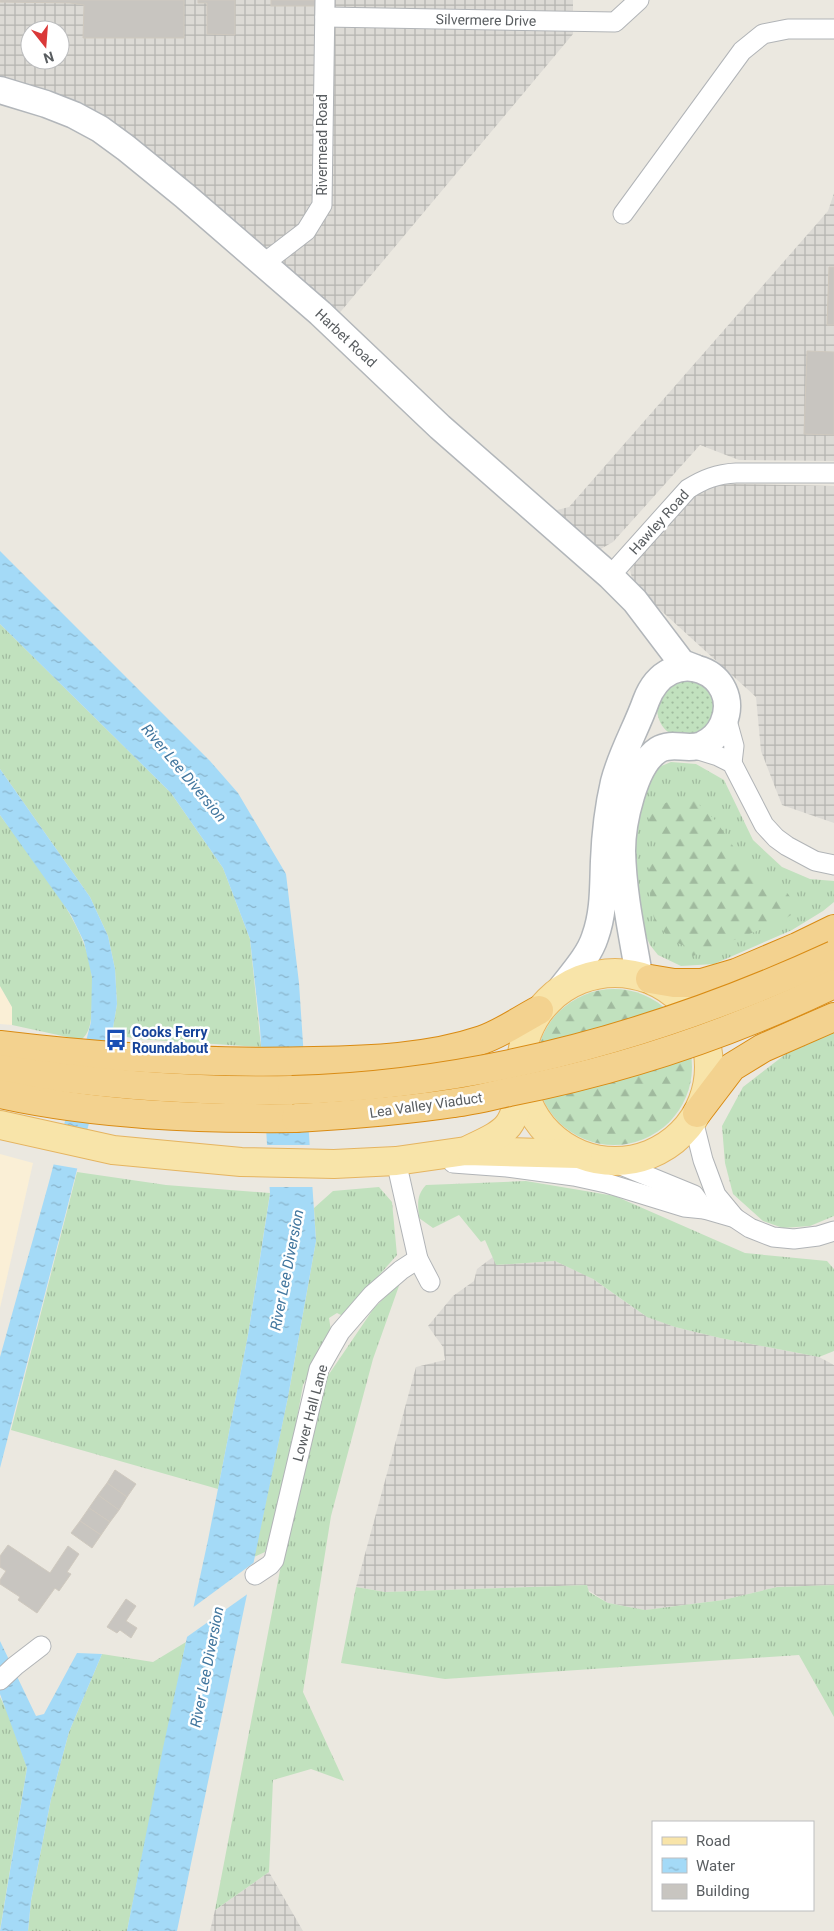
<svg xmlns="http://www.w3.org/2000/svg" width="834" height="1931" viewBox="0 0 834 1931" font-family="Roboto,sans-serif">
	<defs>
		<pattern id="industrial-grid" width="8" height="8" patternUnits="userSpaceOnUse" patternTransform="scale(1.25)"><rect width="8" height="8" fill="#dcdad5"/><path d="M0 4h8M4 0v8" fill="none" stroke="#b5b4b0"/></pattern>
		<pattern id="grass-tufts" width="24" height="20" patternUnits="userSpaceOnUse" patternTransform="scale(1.25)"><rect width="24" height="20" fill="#c1e1be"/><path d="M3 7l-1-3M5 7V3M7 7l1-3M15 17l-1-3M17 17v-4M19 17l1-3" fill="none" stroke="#a0ba9e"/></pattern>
		<pattern id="forest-firs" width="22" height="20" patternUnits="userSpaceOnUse" patternTransform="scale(1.25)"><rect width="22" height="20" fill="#c1e1be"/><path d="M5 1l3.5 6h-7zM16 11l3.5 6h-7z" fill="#a0ba9e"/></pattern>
		<pattern id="garden-dots" width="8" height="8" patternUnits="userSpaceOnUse" patternTransform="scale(1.25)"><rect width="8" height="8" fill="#c1e1be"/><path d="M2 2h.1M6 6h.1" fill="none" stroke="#a0ba9e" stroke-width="1.8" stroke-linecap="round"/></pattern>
		<pattern id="water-ripples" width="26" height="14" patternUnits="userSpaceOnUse" patternTransform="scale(1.25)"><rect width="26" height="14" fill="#a4daf7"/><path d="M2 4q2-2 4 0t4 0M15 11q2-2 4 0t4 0" fill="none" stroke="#89b4cb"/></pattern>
	</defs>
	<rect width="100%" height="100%" fill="#ebe8e0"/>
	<!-- commercial -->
	<g fill="#faefd6">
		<path d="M0 986 12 1007V1025L0 1024Z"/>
		<path d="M0 1154 33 1163 0 1308Z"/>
	</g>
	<!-- industrial -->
	<g fill="url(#industrial-grid)" fill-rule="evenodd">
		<path d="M0 0H573V34L337 316 184 186 0 79ZM30 30H60V60H30Z"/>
		<path d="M834 193V461L739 460 700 445 613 542 597 551 553 511 569 507 828 211Z"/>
		<path d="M734 484 834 486V823L782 805 761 751 756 697 634 586 630 570 679 505 704 489 719 485Z"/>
		<path d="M493 1257 497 1265 555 1261 590 1277 644 1315 675 1327 720 1338 819 1357 834 1365V1585L777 1587 723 1600 645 1610 608 1603 588 1590 587 1585 385 1592 356 1587 416 1367 445 1360 443 1347 428 1326 453 1296 474 1281 477 1269Z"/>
		<path d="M269 1872 303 1931H210L215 1910Z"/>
	</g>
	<!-- grass -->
	<g fill="url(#grass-tufts)">
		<path d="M0 624 171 793 223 868 250 939 261 1047 137 1039 112 1034 117 1004 115 969 108 936 90 897 0 769Z"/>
		<path d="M671 762 696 764 724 780 753 840 782 867 810 879 834 881V902L823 911 792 930 714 964 681 966 658 955 650 945 643 930 635 899 634 833 642 791 654 769Z"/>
		<path d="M0 815C32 859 88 923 92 977 93 986 92 996 92 1004 91 1017 92 1031 81 1040L12 1025V1007L0 986Z"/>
		<path d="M834 1030V1216L810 1226 783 1228 763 1221 733 1194 725 1163 722 1126 743 1087 787 1053Z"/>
		<path d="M77 1172 166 1185 270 1193 248 1335 218 1489 11 1430Z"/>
		<path d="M526 1181 615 1196 745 1253 827 1261 834 1269V1351L819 1357 720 1338 675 1327 647 1317 593 1279 555 1261 496 1265 485 1240 481 1242 459 1215 433 1228 419 1218C418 1204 416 1196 426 1185Z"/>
		<path d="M379 1187 392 1202 397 1255 343 1316 337 1313 329 1318 331 1331 303 1385 285 1485 265 1552 254 1557 288 1397 316 1241 314 1208 333 1191Z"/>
		<path d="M400 1283 373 1359 331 1516 303 1692 344 1781 311 1769 273 1780 269 1872 215 1910 281 1565 325 1380 374 1308Z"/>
		<path d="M587 1585 589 1592 608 1603 645 1610 723 1600 777 1587 834 1585V1717L799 1655 445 1679 341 1663 356 1587 385 1592Z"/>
		<path d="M186 1642 127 1931H28L31 1901 51 1799 69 1732 102 1654 153 1662Z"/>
		<path d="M0 1697 10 1717 27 1768 0 1930Z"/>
	</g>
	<!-- forest -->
	<g fill="url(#forest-firs)">
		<path d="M690 796 716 821 739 855 760 878 786 891 799 910 780 922 693 956 685 946 673 941 655 923 651 904 648 875 650 863 658 857 665 845 651 832 648 814C662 804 672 798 690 796Z"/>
		<circle cx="614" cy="1067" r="78"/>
	</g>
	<!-- garden -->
	<path fill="url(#garden-dots)" d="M682 675 713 689 716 714 701 733C693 734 684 736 677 735 659 733 655 711 657 696Z"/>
	<!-- water -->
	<g fill="url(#water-ripples)">
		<path d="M0 551 210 761 238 793 286 874 299 983 316 1241 288 1397 177 1931H127L163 1748 208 1540 248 1335 270 1194 260 1028 250 939 223 868 171 793 0 624Z"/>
		<path d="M0 769 90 897 108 936 115 969 117 1004 112 1034 0 1468V1357L49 1182 91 1022 92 977 84 942 71 915 0 815Z"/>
		<path d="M0 1641 36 1716 44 1714 77 1653 102 1654 69 1732 51 1799 31 1901 28 1931H0L27 1768 0 1694Z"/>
	</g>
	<!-- pier -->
	<g fill="#ebe8e0">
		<path d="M61 1125 90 1130 80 1169 51 1164Z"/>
		<path d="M265 1145H312L315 1187H267Z"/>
		<path d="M256 1561 249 1593 184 1639 191 1609Z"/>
	</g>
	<!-- building -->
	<g fill="#c8c5c0" stroke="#cfc9bf">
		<path d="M0 0H184V38H83L84 5 70 3 0 2Z"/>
		<path d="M198 0H235V35L207 34V3H198Z"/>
		<rect x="271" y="0" width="50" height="6"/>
		<path d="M829 267H834V325H827Z"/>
		<path d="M807 351 834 352V435L804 434Z"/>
		<path d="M115 1470 136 1484 127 1497 107 1483Z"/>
		<path d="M107 1483 127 1497 119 1510 98 1495Z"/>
		<path d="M98 1495 119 1510 110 1522 89 1508Z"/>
		<path d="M89 1508 110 1522 101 1535 80 1521Z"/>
		<path d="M80 1521 101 1535 92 1548 71 1533Z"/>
		<path d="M8 1545 50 1573 68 1546 79 1554 67 1572 71 1574 59 1591 55 1588 37 1613 18 1600 20 1597 0 1584V1580L6 1571 0 1567V1556Z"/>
		<path d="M126 1599 136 1606 126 1621 137 1628 131 1638 120 1630 117 1633 107 1627Z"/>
	</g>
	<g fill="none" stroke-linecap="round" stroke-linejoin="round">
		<!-- street casing -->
		<g stroke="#b1b4b7" stroke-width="21">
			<g id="street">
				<path d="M325 17 615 22 639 0"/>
				<path d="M623 214 742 51 763 34 788 29H834"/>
				<path d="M263 264 306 231 322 205 325 0"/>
				<path d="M610 576 688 489C704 479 717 474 736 473H834"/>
				<path d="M726 717 734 746 732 763"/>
				<path d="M689 747 718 756 732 763 764 825 776 838 787 846 815 861 834 865"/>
				<path d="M693 1120 703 1160 716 1195 735 1218"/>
				<path d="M396 1161 418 1259 430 1282"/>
				<path d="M611 1161 694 1195 704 1209"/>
				<path d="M453 1163 507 1167 574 1176 606 1183 684 1207 704 1209 735 1218 750 1228 773 1237 794 1239 818 1236 834 1231"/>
				<path d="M255 1575 270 1565 274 1560 319 1369 340 1332 372 1295 401 1270 418 1259"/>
				<path d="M0 1680 15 1666 41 1646"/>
			</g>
		</g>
		<!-- secondary casing -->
		<g stroke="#b2b6ba" stroke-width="29">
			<g id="secondary">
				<path d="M0 90 46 104 74 115 100 129 126 148 185 196 320 313 440 427 610 576 635 601 682 663 695 668"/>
				<path d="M560 990C572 974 589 956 595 937 604 912 603 887 604 861 605 835 608 808 614 782 621 754 636 729 646 701 669 639 745 673 723 724 719 733 711 741 702 745 687 751 672 741 658 750 634 765 622 824 622 851 623 893 632 934 639 975"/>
			</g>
		</g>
		<!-- primary casing -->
		<g stroke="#e5b460" stroke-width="30">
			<g id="primary">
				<circle cx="615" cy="1067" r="94"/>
				<path d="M0 1125 113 1150 241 1162 334 1164 396 1161 466 1151 578 1154"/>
				<path d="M470 1149C511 1130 514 1127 521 1082"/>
			</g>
		</g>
		<!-- highway casing -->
		<g stroke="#d98b13" stroke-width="30">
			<g id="highway">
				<path d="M650 979 674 983H702L736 973 797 947 834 929"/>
				<path d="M0 1045C107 1058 206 1064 314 1061 369 1060 429 1058 482 1040 502 1033 520 1020 539 1010"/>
				<path d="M0 1069C97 1084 195 1092 292 1090"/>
				<path d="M0 1094C95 1115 198 1119 296 1118"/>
				<path d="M697 1113 732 1067 763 1048 834 1017"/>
			</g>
		</g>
		<!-- street -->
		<use href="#street" stroke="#fff" stroke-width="19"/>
		<!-- secondary -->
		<use href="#secondary" stroke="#fff" stroke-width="26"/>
		<!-- primary -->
		<use href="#primary" stroke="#f8e4a9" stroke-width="28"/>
		<!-- highway -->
		<use href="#highway" stroke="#f3d28f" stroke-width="28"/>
		<!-- highway-bridge casing -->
		<g stroke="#d98b13" stroke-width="30" stroke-linecap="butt">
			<g id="highway-bridge">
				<path d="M292 1090C481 1085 664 1033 834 955"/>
				<path d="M296 1118C349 1115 401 1111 454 1103 472 1101 491 1096 509 1092 622 1070 730 1034 834 984"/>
			</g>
		</g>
		<!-- highway-bridge -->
		<use href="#highway-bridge" stroke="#f3d28f" stroke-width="28"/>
	</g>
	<!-- icons -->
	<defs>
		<g id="bus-bare" transform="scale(1.725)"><path d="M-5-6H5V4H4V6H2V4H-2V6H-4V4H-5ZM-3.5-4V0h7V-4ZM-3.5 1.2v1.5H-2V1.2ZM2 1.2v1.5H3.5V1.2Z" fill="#1a4fb4" stroke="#fff" stroke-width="2.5" paint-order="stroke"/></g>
	</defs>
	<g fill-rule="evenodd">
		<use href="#bus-bare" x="116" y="1040"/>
	</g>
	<g text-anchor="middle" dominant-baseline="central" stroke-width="5" stroke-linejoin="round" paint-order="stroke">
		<!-- street labels -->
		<g font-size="14" fill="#595d60" stroke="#fff">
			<text transform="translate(486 20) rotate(1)">Silvermere Drive</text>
			<text transform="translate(322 145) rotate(-90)">Rivermead Road</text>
			<text transform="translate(346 338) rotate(43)">Harbet Road</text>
			<text transform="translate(659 522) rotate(-48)">Hawley Road</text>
			<text transform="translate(426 1105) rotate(-8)">Lea Valley Viaduct</text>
			<text transform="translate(310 1413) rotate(-75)">Lower Hall Lane</text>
		</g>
		<!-- transit labels -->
		<g font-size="14" font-weight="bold" fill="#164399" stroke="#fff" text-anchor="start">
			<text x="132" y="1032">Cooks Ferry<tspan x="132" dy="16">Roundabout</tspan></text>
		</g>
		<!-- water labels -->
		<g font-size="15" font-style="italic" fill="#41769e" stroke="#fff">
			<text transform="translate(184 773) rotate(50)">River Lee Diversion</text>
			<text transform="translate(287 1270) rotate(-79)">River Lee Diversion</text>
			<text transform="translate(207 1667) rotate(-79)">River Lee Diversion</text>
		</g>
	</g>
	<!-- legend -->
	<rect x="652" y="1821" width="162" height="90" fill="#ffffff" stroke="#bdbebf"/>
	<rect x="662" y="1837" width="25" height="8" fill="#f8e4a9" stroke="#bdbebf"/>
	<text x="696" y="1846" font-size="15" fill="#595d60">Road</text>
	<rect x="662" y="1858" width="25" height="15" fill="url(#water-ripples)" stroke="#bdbebf"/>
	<text x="696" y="1871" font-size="15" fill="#595d60">Water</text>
	<rect x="662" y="1884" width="25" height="15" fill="#c8c5c0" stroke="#bdbebf"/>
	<text x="696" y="1896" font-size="15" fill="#595d60">Building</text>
	<!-- north arrow -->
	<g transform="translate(45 45) rotate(163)"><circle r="24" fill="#ffffff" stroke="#bdbebf"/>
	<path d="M0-4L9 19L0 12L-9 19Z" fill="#da3838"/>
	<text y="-8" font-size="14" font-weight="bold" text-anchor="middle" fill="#595d60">N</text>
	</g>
</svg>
